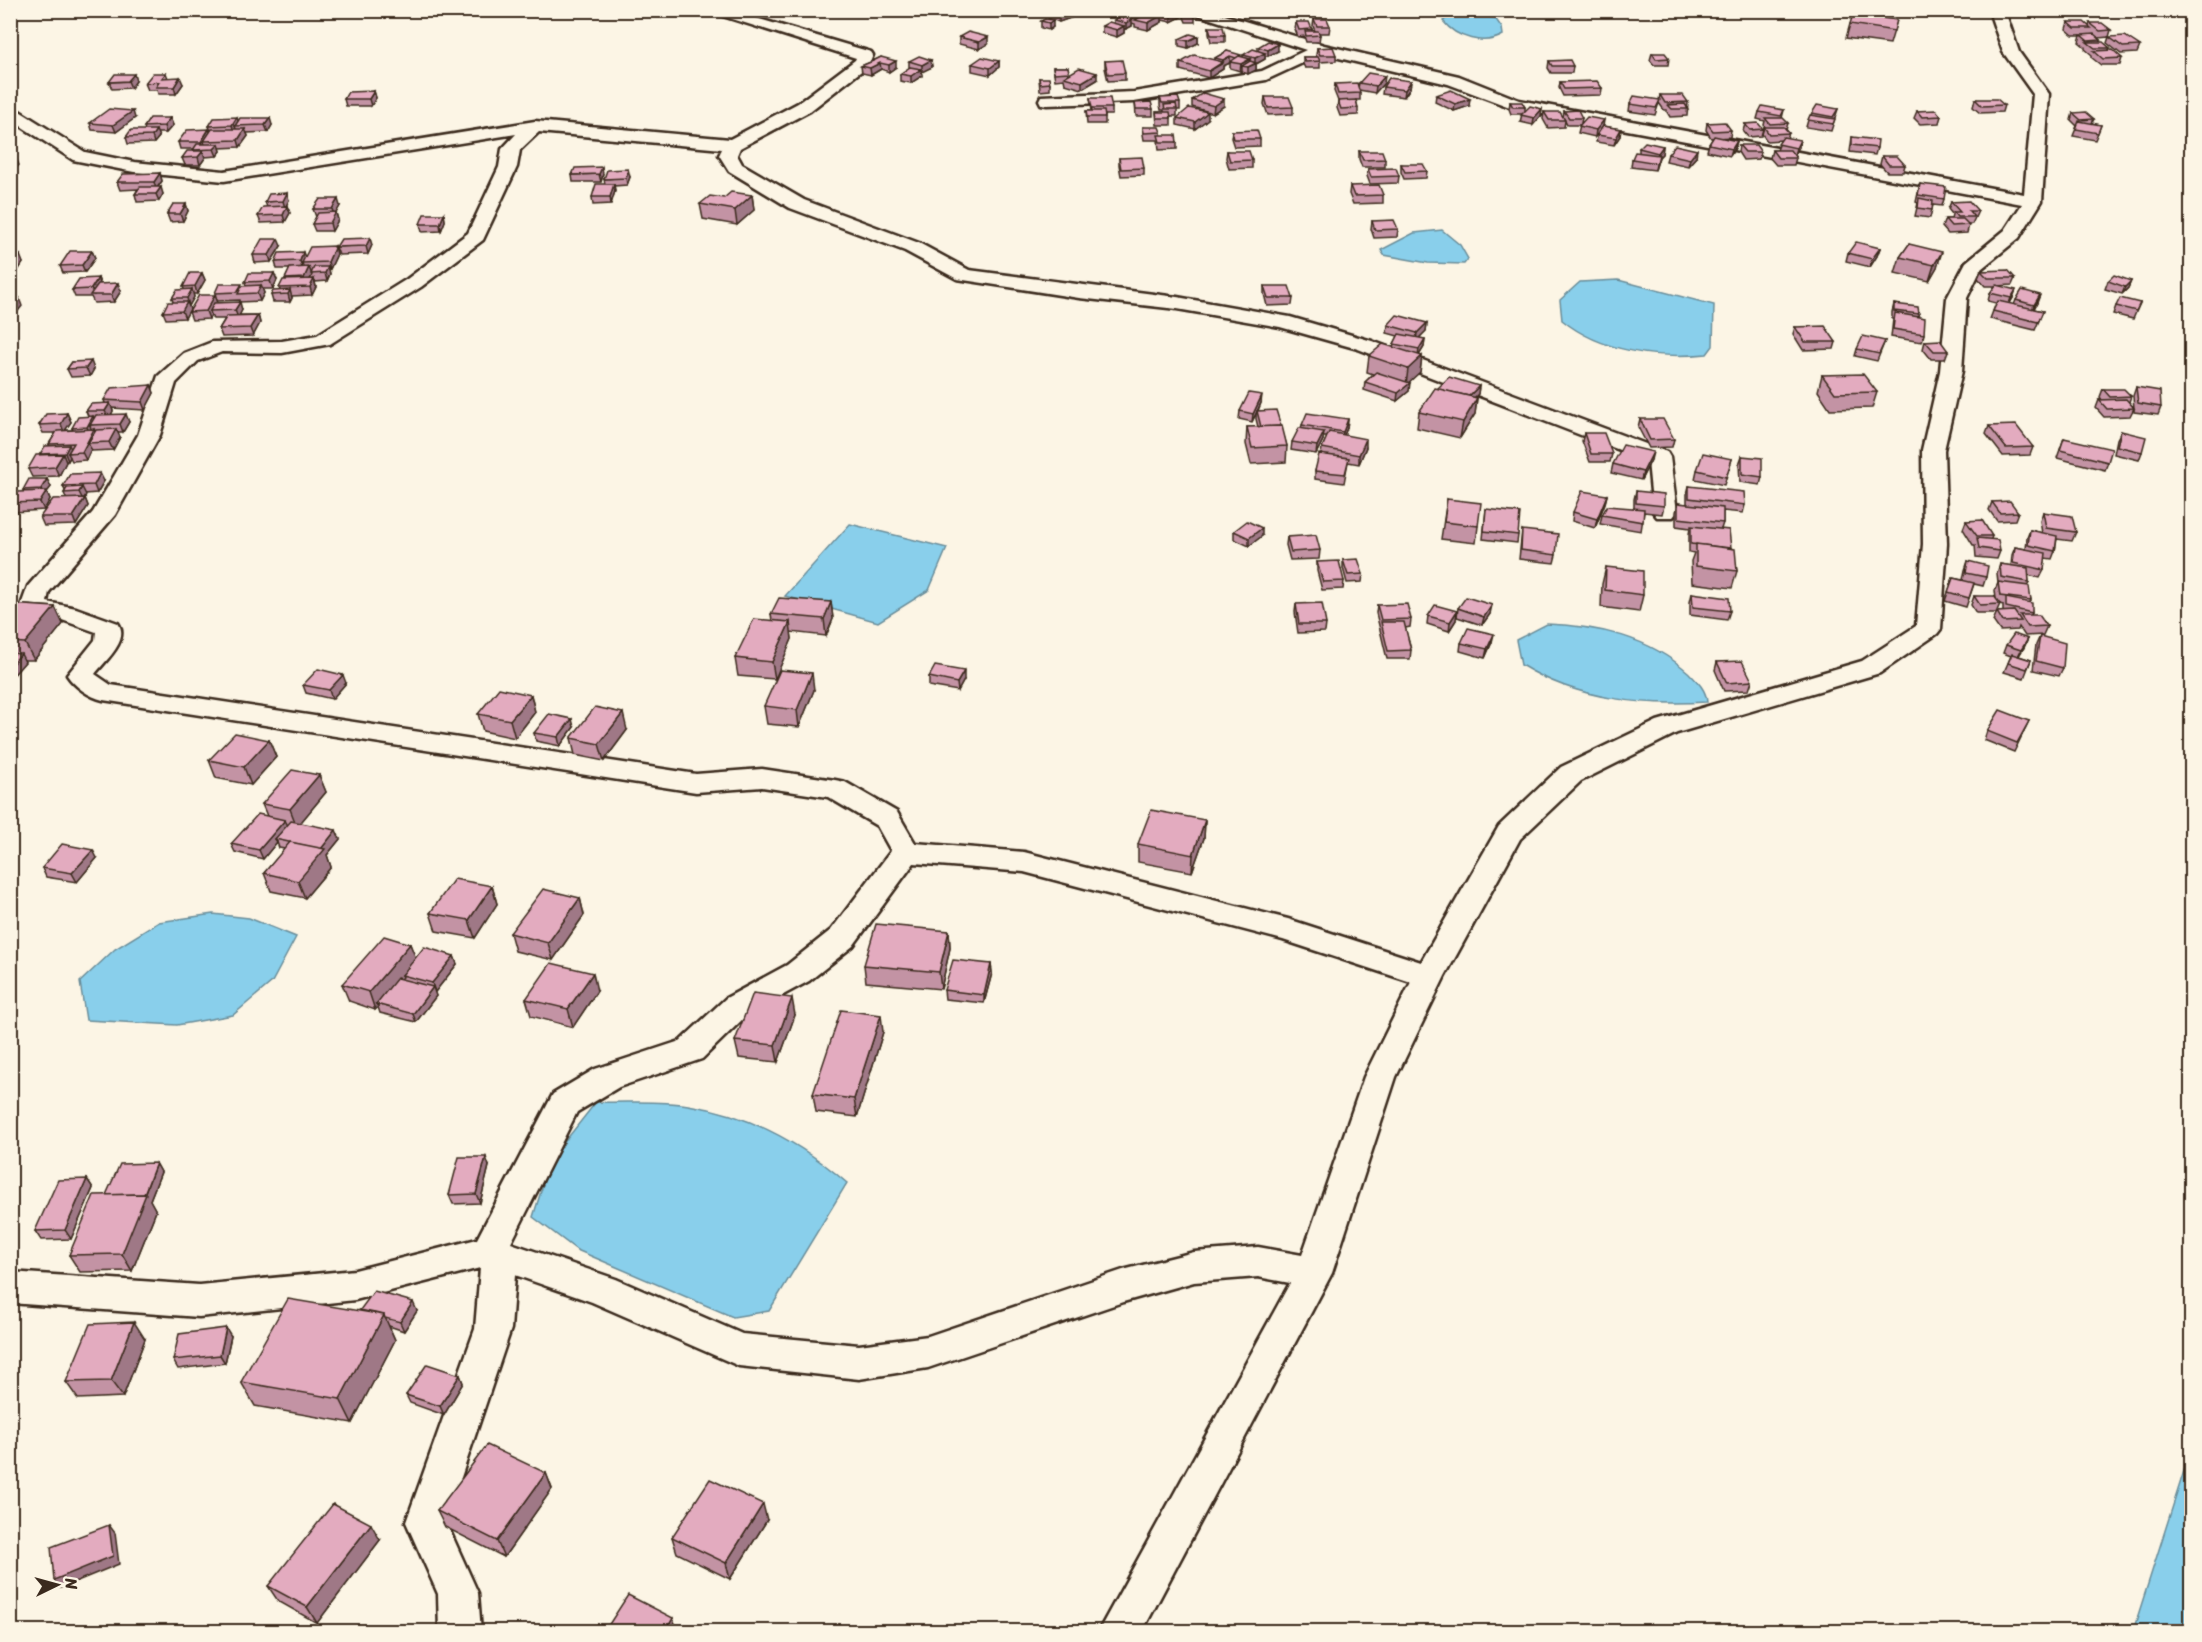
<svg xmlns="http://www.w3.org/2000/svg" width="2202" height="1642" viewBox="0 0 2202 1642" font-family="Sriracha,sans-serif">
	<rect width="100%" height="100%" fill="#fcf5e5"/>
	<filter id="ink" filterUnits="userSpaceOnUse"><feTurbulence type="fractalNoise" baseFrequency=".0167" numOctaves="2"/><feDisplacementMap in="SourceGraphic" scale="12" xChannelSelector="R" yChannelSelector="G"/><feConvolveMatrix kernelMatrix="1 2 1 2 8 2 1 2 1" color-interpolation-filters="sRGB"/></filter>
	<g filter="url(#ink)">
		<!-- water -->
		<g fill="#89cfeb" stroke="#6a8d99" stroke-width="1.5">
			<path d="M1455 13 1495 18 1502 28 1503 35C1484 46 1456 38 1443 21Z"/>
			<path d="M1442 230 1460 245 1468 259 1464 264 1428 263 1384 255 1381 250 1414 233Z"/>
			<path d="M1618 280 1714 305 1713 346 1707 354C1658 359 1601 352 1562 320L1560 300 1580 282Z"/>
			<path d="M850 524 947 548 929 590 878 622 785 596Z"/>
			<path d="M1547 624C1599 626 1648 637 1688 672 1697 681 1706 689 1707 702 1643 706 1578 700 1521 665L1516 640Z"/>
			<path d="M213 914 249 918 296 937 272 982 233 1015 177 1025 86 1020 80 982 115 949 159 922Z"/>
			<path d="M596 1102C626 1103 658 1100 688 1105 749 1114 801 1143 847 1183L769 1311 733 1317 577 1250 533 1217 551 1159Z"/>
			<path d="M2191 1449V1631H2133Z"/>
		</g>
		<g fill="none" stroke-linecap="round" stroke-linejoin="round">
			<!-- street casing -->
			<g stroke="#3b2a1e" stroke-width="5">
				<path id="street" d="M704 10H729L871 52 873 55 869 65 810 111 740 148 737 155 742 164 804 200 919 243 969 270 1177 297 1290 317 1372 341 1667 452 1670 457 1677 512 1673 517H1657L1653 512 1648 461 1358 349 1280 327 1177 309 1079 298 957 279 905 251 790 208 729 171 719 155 722 149 539 132 520 150 517 167 483 240 421 287 330 344 282 353 222 352 198 361 176 383 160 435 115 515 49 592 47 602 76 608 118 623C130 640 106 660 95 674L111 685 696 774 762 769 835 780 845 782 897 812 915 843 1024 852 1288 919 1421 962 1499 826 1561 767 1657 721 1862 661 1916 626 1923 544 1922 450 1940 371 1947 298 1966 262 2005 230 2022 204 1515 109 1448 84 1322 54 1266 80 1134 102 1047 105 1041 104 1039 100 1041 96 1134 92 1262 71 1306 50 1183 10H1208L1324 45 1459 76 1519 100 2024 194 2033 94 2003 52 1991 17 1994 10H2009L2007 17 2019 52 2049 94 2042 201 2019 238 1981 269 1967 298 1962 371 1944 450 1947 544 1941 629 1937 634 1880 673 1677 733 1581 781 1520 839 1445 976 1396 1077 1332 1273 1142 1632H1098L1290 1283 1258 1277 1194 1282 1123 1302 928 1368 859 1379 739 1366 592 1302 515 1275 511 1329 446 1522 478 1593 481 1632H439L438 1594 406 1522 475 1329 480 1268 355 1300 199 1317 10 1303V1272L199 1285 355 1270 477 1239 553 1094 595 1069 680 1041 726 998 787 965 831 930 891 851 877 826 828 797 762 787 696 792 103 700C90 697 75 687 67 675L95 640 96 632 62 620 24 613 20 608 28 586 93 512 138 435 158 376 184 353 212 342 282 341 317 335 407 279 468 233 499 167 502 149 516 134 224 181 134 172 73 160 10 119V105L85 152 134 162 224 171 535 121 730 139 798 103 855 60 856 58ZM914 863 1024 872 1283 940 1411 982 1364 1077 1302 1255 1258 1247 1194 1252 1123 1270 928 1336 859 1345 742 1334 616 1279 511 1243 577 1112 619 1087 702 1059 748 1014 809 981 853 946Z"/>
			</g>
			<!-- street -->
			<use href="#street" fill="#fcf5e5" fill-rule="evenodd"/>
		</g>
		<!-- wall -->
		<g fill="#c393a4" stroke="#3b2a1e" stroke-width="1.5">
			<path d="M1050 10H1076V16L1059 22 1048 18V11Z"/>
			<path d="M1104 10H1141L1147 13H1155V12L1183 16 1171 22 1162 20V22L1148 30 1135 27V24L1132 23V26L1126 29H1124V33L1117 37 1102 33V26L1114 24V20L1117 18 1104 14Z"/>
			<path d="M1184 10 1195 16V22H1186L1184 17Z"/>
			<path d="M2020 10H2044L2043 15H2026Z"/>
			<path d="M1045 19 1053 27 1049 30 1041 28V21Z"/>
			<path d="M1314 19 1330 26 1329 33H1319L1320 35 1319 42H1306L1304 36 1298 37 1295 29 1296 22 1312 29V31H1315L1313 26Z"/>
			<path d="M1897 20 1890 44 1846 38 1850 24Z"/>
			<path d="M2068 22 2089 26 2090 23 2111 30 2109 37 2098 38 2101 40V42L2110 48 2109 50 2122 58 2120 65H2101L2092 58V55L2085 49V47L2079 42 2081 35H2073L2066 29Z"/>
			<path d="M1209 27 1225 35V42H1211L1209 34Z"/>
			<path d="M1198 36V43L1188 48 1179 46V39Z"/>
			<path d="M959 37 988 44 979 49 959 44Z"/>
			<path d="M2109 37 2140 46 2137 53 2121 54 2107 43Z"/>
			<path d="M1258 47 1278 51 1268 56H1265V59L1256 64V70L1248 74 1242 72V71H1240L1230 68V63L1223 66V69L1209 78 1180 70V63L1215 60V58L1227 51 1243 58V55L1258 51Z"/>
			<path d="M1317 48 1336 55V61L1320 62V68H1305L1303 64V57H1317L1316 55Z"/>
			<path d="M1652 53 1669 58 1668 65H1654L1650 60Z"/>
			<path d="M881 57 896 67 889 72 881 69 871 75 862 73 861 66 873 61Z"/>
			<path d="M931 60 932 67 921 71 922 76 911 83 900 81V74L909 68V61Z"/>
			<path d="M999 61V67L990 75 972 71V64Z"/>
			<path d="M1105 61 1125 73V80L1108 81 1105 68Z"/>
			<path d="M1549 61 1573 66 1572 73H1551L1548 68Z"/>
			<path d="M1053 67H1068L1069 74 1097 80 1082 89 1065 84 1064 79 1055 80Z"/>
			<path d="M166 73 168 78 183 84 176 94H158L157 90H148L145 83Z"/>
			<path d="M1039 78 1050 83V90L1040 91Z"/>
			<path d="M136 81 131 88 112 89 109 82Z"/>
			<path d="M1411 81 1410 88 1404 97 1382 94 1383 87Z"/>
			<path d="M1560 82 1602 88 1601 95 1563 96 1559 88Z"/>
			<path d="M1359 83H1384L1375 93 1359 90 1360 93V100H1356L1358 108V115L1340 116 1337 108 1338 101 1334 91 1335 84 1358 88Z"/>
			<path d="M374 91 376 98 371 106H346L344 99Z"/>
			<path d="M1436 95 1469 106 1454 111 1435 102Z"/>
			<path d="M1660 95 1688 102 1687 116 1670 117 1667 112V110H1664L1659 103 1655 115 1629 111 1630 104 1659 100Z"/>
			<path d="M1265 97 1293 107V114L1268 115 1264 104Z"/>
			<path d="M1090 98 1112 108V115H1105V124H1087L1086 111H1092Z"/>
			<path d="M1160 98 1180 103V110H1177V116H1171V125H1157L1156 112H1164V110H1161L1160 105Z"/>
			<path d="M1975 99 2004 105 2002 112 1980 113 1973 107Z"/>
			<path d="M1192 100 1224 106 1213 113 1192 107Z"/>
			<path d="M1510 102 1525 107V112L1542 109 1541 116 1533 125 1520 122 1522 114H1511L1509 109Z"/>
			<path d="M1135 103 1153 109V116H1136Z"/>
			<path d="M1838 109 1831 131 1806 127 1808 120 1812 113Z"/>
			<path d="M1784 110 1782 118 1788 123 1786 130 1789 133 1787 138 1799 147 1794 155 1796 158 1794 165H1776L1770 158 1772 150H1777L1781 140 1767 141 1762 134 1764 127H1765L1764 125 1765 121 1757 119 1759 112Z"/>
			<path d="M1564 111 1582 118 1581 123 1621 129 1620 136 1614 145 1596 142 1598 133 1595 137 1578 133 1580 125H1567L1565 121 1564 127 1548 128 1543 119 1544 112 1563 117Z"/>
			<path d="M1917 111 1941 116 1939 123 1920 124 1914 118Z"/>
			<path d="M2073 113 2094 119 2092 123 2101 125 2095 140 2073 136 2077 126 2071 120Z"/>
			<path d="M135 118 116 132 92 130 90 123Z"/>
			<path d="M170 118 173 125 166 133H157L159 137 154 143 128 144 126 137 145 130 144 127Z"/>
			<path d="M1177 118 1208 119 1195 129 1177 125Z"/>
			<path d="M238 121 272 125 268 132 247 133 248 136 240 147 220 148 221 151 217 156 205 157V158L200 165H185L182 158 194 151V149H180L178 142 210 132 211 131 209 126Z"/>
			<path d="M1707 123 1731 130 1730 137 1719 138 1737 141 1735 148 1730 156 1707 151 1709 144 1713 138H1711L1706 130Z"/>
			<path d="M1745 124 1763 129 1761 136 1748 137 1743 131Z"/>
			<path d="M1143 127 1161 132V135L1177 142V149L1159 150 1158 140H1144L1143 134Z"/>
			<path d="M1232 131 1260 139V146L1234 147 1231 138Z"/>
			<path d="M1852 137 1877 148 1875 155 1850 152Z"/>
			<path d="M1739 145 1761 152 1759 159 1743 160 1738 152Z"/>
			<path d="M1663 146 1662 154 1659 157 1655 170 1631 167 1632 159 1639 153V148Z"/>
			<path d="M1227 151 1252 160V168L1229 169 1226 158Z"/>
			<path d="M1359 151 1385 159V167H1362L1359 159Z"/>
			<path d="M1668 154 1696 157 1688 166 1666 161Z"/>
			<path d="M1882 156 1905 165 1903 172H1887L1880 164Z"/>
			<path d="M1119 158 1144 168V175L1121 176 1119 165Z"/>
			<path d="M1401 164 1427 171 1426 178 1404 179 1401 172Z"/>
			<path d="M1368 169 1399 176 1398 183 1370 184 1367 176Z"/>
			<path d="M160 173 162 181 158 187 163 194 159 201 137 202 135 194 138 189 120 190 117 182Z"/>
			<path d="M603 174 601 182H573L572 175Z"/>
			<path d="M630 177 627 185 614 186 615 191 611 204 593 205 592 197 605 184 604 179Z"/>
			<path d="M1920 184 1944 199 1942 206 1933 205 1930 218 1915 216 1918 203 1916 202Z"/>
			<path d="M1350 186 1383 195V203L1353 204 1349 194Z"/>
			<path d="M752 195 754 210 737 225 703 219 700 204Z"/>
			<path d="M289 200 286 206H287L290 213 285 222 261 223 258 216 267 207 265 202Z"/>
			<path d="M1951 202 1978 211 1972 224H1968L1969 225 1967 233 1948 234 1942 227 1945 219H1951L1952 214 1948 209Z"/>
			<path d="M186 204 188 211 183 221 170 222 167 214Z"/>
			<path d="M340 206 336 213 338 220 332 231H315L312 224 316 217 313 209Z"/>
			<path d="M444 214 445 221 441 231 422 232 420 224Z"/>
			<path d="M1372 221 1398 229 1397 237 1374 238 1371 229Z"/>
			<path d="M1909 244 1937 267 1929 281 1895 273 1900 257Z"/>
			<path d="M372 245 368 254 339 255 336 247Z"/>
			<path d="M281 246 271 262 255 263 253 255Z"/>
			<path d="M335 246 337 254 330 269H329L330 274 327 281 315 282 316 287 312 295 292 296V298L290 302H273L271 295 280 290 279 288 285 280V279L290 269H277L275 262 305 257Z"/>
			<path d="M1880 248 1877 256 1870 267 1846 261 1848 253Z"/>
			<path d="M92 251 95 258 85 272 63 273 60 266Z"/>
			<path d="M10 255 23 263 17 272H10Z"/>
			<path d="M1981 271 2015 278 2012 285 1997 286 2013 298 2010 303 2014 305 2016 300 2037 303 2034 309 2043 311 2035 330 1990 319 1996 303 1988 301 1990 293 1995 286H1985L1978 278Z"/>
			<path d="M202 273 205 280 197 294H193L194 297 189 306 190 309 185 318 166 319 163 312 173 302 172 298 184 289 183 287Z"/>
			<path d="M274 273 277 280 273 289H262L264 293 260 301 240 302V300L217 301 215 293 246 286 245 282Z"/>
			<path d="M98 278 100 284 121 291 114 302 94 303 91 297H75L72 290Z"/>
			<path d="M2108 281H2131L2128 288 2122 294 2105 289Z"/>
			<path d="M1264 286 1293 298 1292 305 1267 306 1264 294Z"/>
			<path d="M218 303 242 310 239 315H258L260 323 253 336 222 337 219 329 225 319H213L211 315 209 319 192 320 189 312Z"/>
			<path d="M2140 303 2133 319 2113 314 2116 306Z"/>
			<path d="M1894 304 1919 314 1918 317 1924 334 1922 342 1891 337 1893 319H1892V312Z"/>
			<path d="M1427 323 1426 331 1419 338 1425 339 1424 347 1419 355 1422 356 1420 372 1408 382 1409 391 1397 401 1364 390 1365 382 1373 374 1367 372 1369 356 1393 347 1394 344 1398 336 1387 333 1388 325Z"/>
			<path d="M1795 327 1836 342 1834 349 1803 350 1793 334Z"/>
			<path d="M1885 341 1877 361 1855 356 1857 349Z"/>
			<path d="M1925 341 1948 351 1945 359H1931L1923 349Z"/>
			<path d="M72 362 94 369 90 376 71 377 67 369Z"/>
			<path d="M1822 375 1877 392 1872 408 1830 409 1818 391Z"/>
			<path d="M151 385 154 393 145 410 112 408 113 411 111 415 129 422 123 432H118L120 437 113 450 92 451 91 449 86 460 72 461 70 457 68 461H66V462L59 476 32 477 28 469 41 455 40 454 49 446V444L56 433H43L39 425 67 413 71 422 65 430H73L72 428 88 416 86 411 105 403 104 400Z"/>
			<path d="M1479 386 1478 394 1475 397 1477 398 1475 414 1460 438 1417 428 1419 412 1437 389Z"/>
			<path d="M2136 387 2161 407 2158 415 2134 412V408L2130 416 2104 417 2096 408 2099 400H2102L2100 397 2103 389 2131 396 2129 402 2134 408 2133 396Z"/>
			<path d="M1261 403 1258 411 1281 426 1287 446 1286 462 1251 464 1246 444 1247 427H1258L1256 419V413L1252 422 1239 419 1240 411Z"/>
			<path d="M1348 419 1347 428 1344 435 1366 447 1359 464 1348 462 1344 483 1315 479V471L1321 454 1322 448 1327 437H1323V440L1316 454 1291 450 1292 442 1301 428 1302 425Z"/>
			<path d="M1640 419 1674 439 1672 447 1649 448 1638 427Z"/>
			<path d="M1989 426 2033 447 2030 455 2003 456 1986 434Z"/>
			<path d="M2121 431 2142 452 2139 460 2114 454 2117 439Z"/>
			<path d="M1584 433 1612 454 1610 462H1590L1582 441Z"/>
			<path d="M2064 438 2108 462 2105 470 2057 458Z"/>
			<path d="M1742 456 1762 477 1760 485 1740 482 1739 464Z"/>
			<path d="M1732 459 1724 485 1695 479 1697 470Z"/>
			<path d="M1651 460 1641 480 1611 473 1613 464Z"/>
			<path d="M47 479 51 487 47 492 50 499 44 510 14 512 10 503 24 492 23 490Z"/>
			<path d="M104 481 97 493 85 494V498L88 506 76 525 44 526 40 517 66 498 64 493 65 491 63 486Z"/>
			<path d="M1689 486 1745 505 1743 513 1723 511V523L1721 529 1731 548 1737 571 1732 588 1692 583 1691 561 1694 553 1689 552V534L1690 528 1676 526V512L1678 503 1687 504V494Z"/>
			<path d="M1636 491 1664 506 1662 514 1644 512 1641 531 1600 524 1602 515 1634 508V499Z"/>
			<path d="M1607 495 1605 503 1595 528 1572 521 1573 512Z"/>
			<path d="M1447 499 1478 526 1476 543 1441 539Z"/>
			<path d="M1992 502 2018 512 2015 520 1997 521 1989 510Z"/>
			<path d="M1486 509 1518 535 1517 543 1483 539Z"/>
			<path d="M2043 512 2076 532 2072 541 2057 539 2055 551 2052 559 2045 558 2044 570 2040 578 2028 575 2029 582 2027 586 2031 600 2030 602 2032 613 2031 615 2047 626 2043 635 2025 636 2019 627 2018 630 2000 631 1993 621 1997 612H2003V605L2000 604 1996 613H1976L1971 605 1974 596 1996 599 1995 590 1998 583 1997 573 2000 564 2011 566 2012 555 2015 547 2026 549 2027 538 2030 530 2042 533 2040 521Z"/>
			<path d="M1966 521 1992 536 1991 539 2000 551 1997 559 1976 557 1975 545H1973L1963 529Z"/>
			<path d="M1522 530 1556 555 1554 563 1519 559Z"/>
			<path d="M1234 531 1262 536 1249 546 1234 539Z"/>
			<path d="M1287 537 1320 550 1319 559 1290 560 1286 545Z"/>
			<path d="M1343 560 1363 574 1362 582 1347 583 1343 568Z"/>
			<path d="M1968 561 1986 577 1983 586 1974 584 1966 607 1945 601 1953 578 1963 580 1965 570Z"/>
			<path d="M1317 562 1344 581 1343 589 1322 590 1317 571Z"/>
			<path d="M1606 567 1643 595 1639 612 1601 607 1602 584Z"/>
			<path d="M1692 593 1730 611 1727 620 1690 615V602Z"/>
			<path d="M831 602 833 619 826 636 791 632 792 639 775 679 738 676 735 658 772 621 771 614Z"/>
			<path d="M10 604 55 607 63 624 34 660H24L25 662 10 679Z"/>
			<path d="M1296 604 1326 624 1325 632 1298 633 1295 612Z"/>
			<path d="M1377 605 1411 619 1410 627 1405 628 1411 650 1410 659H1387L1376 613Z"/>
			<path d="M1458 608 1490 614 1482 625 1457 617Z"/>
			<path d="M1428 616 1456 620 1449 631 1427 624Z"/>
			<path d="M2040 636 2063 668 2059 676 2033 670 2036 645Z"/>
			<path d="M2028 639 2019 656 2031 660 2024 678 2004 672 2011 656 2003 653 2006 645Z"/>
			<path d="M1492 642 1485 658 1460 651 1461 643Z"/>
			<path d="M1717 662 1752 681 1749 690 1724 691 1715 670Z"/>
			<path d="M929 677 964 680 958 691 929 686Z"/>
			<path d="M346 683 332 699 306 693 303 685Z"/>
			<path d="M814 690 799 727 767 724 764 706Z"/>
			<path d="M531 695 535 712 515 738 483 731 478 714Z"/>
			<path d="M2029 721 2014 752 1984 740 1987 731Z"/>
			<path d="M574 727 560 746 536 741 534 733Z"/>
			<path d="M627 730 604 761 575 755 571 738Z"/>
			<path d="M269 740 276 757 251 785 216 778 209 760Z"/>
			<path d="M319 775 326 792 300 823 340 839 327 855 331 867 305 898 271 891 264 873 285 849 279 848 277 842 263 859 235 852 231 844 267 816 262 804Z"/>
			<path d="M1205 820 1204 838 1192 872 1138 862V844Z"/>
			<path d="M97 858 77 882 46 877 42 868Z"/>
			<path d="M492 886 497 904 475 938 436 931 430 913Z"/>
			<path d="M580 898 584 915 553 960 515 951 510 933Z"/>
			<path d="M949 931 950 948 941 989 866 982 864 965Z"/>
			<path d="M410 944 415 958 454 956 457 964 435 992H434L436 996 416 1022 380 1013 378 1007 375 1010 349 1001 342 984Z"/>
			<path d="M991 964 992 973 984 1003 945 999 944 990Z"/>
			<path d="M597 991 573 1027 531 1016 526 999Z"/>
			<path d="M795 1015 778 1062 739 1058 735 1041Z"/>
			<path d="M883 1032 857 1117 816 1112 813 1094Z"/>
			<path d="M156 1163 161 1172 150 1200 156 1211 132 1271 80 1272 69 1255 106 1195Z"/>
			<path d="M489 1166 480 1203 453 1204 449 1195Z"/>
			<path d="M87 1179 93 1188 71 1239 41 1240 35 1231Z"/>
			<path d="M360 1310 417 1311 404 1331 389 1326 395 1340 352 1423 255 1406 241 1382 361 1311Z"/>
			<path d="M231 1336 225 1363 178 1369 173 1360Z"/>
			<path d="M145 1339 123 1397 78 1399 66 1382Z"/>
			<path d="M460 1375 463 1383 444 1415 410 1403 406 1395Z"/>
			<path d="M546 1473 552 1489 504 1557 445 1527 437 1511Z"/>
			<path d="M767 1520 730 1579 677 1553 672 1537Z"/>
			<path d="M380 1540 317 1623 278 1601 268 1586Z"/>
		</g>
		<!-- shaded-wall -->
		<g fill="#9f7886" stroke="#3b2a1e" stroke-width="1.5">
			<path d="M1072 10H1076V16L1059 22V15Z"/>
			<path d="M1181 10H1184L1183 16 1171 22V16Z"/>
			<path d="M1162 15V22L1148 30V23Z"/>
			<path d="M1132 19V26L1126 29V23Z"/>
			<path d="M1053 20V27L1049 30V23Z"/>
			<path d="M1124 26V33L1117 37V30Z"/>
			<path d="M1198 36V43L1188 48V41Z"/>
			<path d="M988 37V44L979 49V42Z"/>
			<path d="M1278 44V51L1268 56V50Z"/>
			<path d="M1265 53V59L1256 64V70L1248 74V67L1255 64V58Z"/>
			<path d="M1230 56V63L1223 66V69L1209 78V71L1223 63V60Z"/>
			<path d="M1250 59 1249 66H1242V71H1240L1241 64Z"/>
			<path d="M931 60 932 67 922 72V65Z"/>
			<path d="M896 61V67L889 72V65Z"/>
			<path d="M999 61V67L990 75V68Z"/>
			<path d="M880 63 881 69 871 75 870 68Z"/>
			<path d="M921 69 922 76 911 83V76Z"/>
			<path d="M1097 73V80L1082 89V82Z"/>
			<path d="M134 74 136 81 131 88 128 81Z"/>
			<path d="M1385 76 1384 83 1375 93 1376 86Z"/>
			<path d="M180 77 183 84 176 94 174 87Z"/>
			<path d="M1411 81 1410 88 1404 97 1405 90Z"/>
			<path d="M374 91 376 98 371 106 369 99Z"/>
			<path d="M1224 99V106L1213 113 1214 106Z"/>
			<path d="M1470 99 1469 106 1454 111 1455 104Z"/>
			<path d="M1542 109 1541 116 1533 125 1534 118Z"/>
			<path d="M133 111 135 118 116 132 113 125Z"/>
			<path d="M1208 112V119L1195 129V122Z"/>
			<path d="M237 117 239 124 235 126 236 129 234 132 232 125Z"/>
			<path d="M170 118 173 125 166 133 164 126Z"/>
			<path d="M270 118 272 125 268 132 265 125Z"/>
			<path d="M1604 120 1603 127 1595 137 1596 130Z"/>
			<path d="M209 129 212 136 204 141 205 145 203 149 201 142Z"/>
			<path d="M245 129 248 136 240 147 238 140Z"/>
			<path d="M1621 129 1620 136 1614 145 1616 138Z"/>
			<path d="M156 130 159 137 154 143 152 136Z"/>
			<path d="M1800 140 1799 147 1794 155 1796 148Z"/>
			<path d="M1737 141 1735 148 1730 156 1732 149Z"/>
			<path d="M219 144 221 151 217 156 214 149Z"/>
			<path d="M1663 146 1662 154 1659 157 1655 170 1658 153Z"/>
			<path d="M1697 150 1696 157 1688 166 1690 159Z"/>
			<path d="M203 151 205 158 200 165 198 157Z"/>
			<path d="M16 158 19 165 10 175V164Z"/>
			<path d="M602 167 603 174 601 182 599 174Z"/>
			<path d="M628 169 630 177 627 185 626 178Z"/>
			<path d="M160 173 162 181 156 189 154 182Z"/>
			<path d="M614 184 615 191 611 204 610 197Z"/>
			<path d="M161 187 163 194 159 201 156 194Z"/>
			<path d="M287 193 289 200 285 208 283 201Z"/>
			<path d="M752 195 754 210 737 225 735 210Z"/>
			<path d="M338 199 340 206 336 213 338 220 332 231 330 223 334 215 332 209Z"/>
			<path d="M186 204 188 211 183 221 180 214Z"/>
			<path d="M15 206 18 214 10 224V212Z"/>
			<path d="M287 206 290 213 285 222 283 215Z"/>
			<path d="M444 214 445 221 441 231 440 224Z"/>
			<path d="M370 238 372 245 368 254 366 246Z"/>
			<path d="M278 239 281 246 271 262 269 255Z"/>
			<path d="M335 246 337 254 330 269 328 262Z"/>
			<path d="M1880 248 1877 256 1870 267 1872 259Z"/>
			<path d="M92 251 95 258 85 272 82 265Z"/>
			<path d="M303 252 306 260 302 263 303 266 302 268 300 261Z"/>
			<path d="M1942 252 1937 267 1929 281 1934 265Z"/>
			<path d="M20 255 23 263 17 272 14 264Z"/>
			<path d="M309 267 312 275 307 286 304 278Z"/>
			<path d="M328 267 330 274 327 281 325 273Z"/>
			<path d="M202 273 205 280 197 294 195 286Z"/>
			<path d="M274 273 277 280 273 289 270 281Z"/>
			<path d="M98 278 101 286 94 295 91 289Z"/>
			<path d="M314 279 316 287 312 295 310 287Z"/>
			<path d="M2131 281 2128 288 2122 294 2125 287Z"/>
			<path d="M118 283 121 291 114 302 111 295Z"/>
			<path d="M261 285 264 293 260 301 257 293Z"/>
			<path d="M192 289 194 297 189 306 187 298Z"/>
			<path d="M290 290 292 298 290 302 288 294Z"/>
			<path d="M2016 290 2013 298 2008 306 2011 298Z"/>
			<path d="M215 295 218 303 210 311 211 315 209 319 206 311Z"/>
			<path d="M2040 295 2037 303 2031 312 2034 305Z"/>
			<path d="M19 298 22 306 10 321V309Z"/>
			<path d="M187 302 190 309 185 318 182 311Z"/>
			<path d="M240 302 242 310 238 318 235 310Z"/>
			<path d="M258 315 260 323 253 336 250 328Z"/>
			<path d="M1427 323 1426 331 1416 341 1417 333Z"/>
			<path d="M1425 339 1424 347 1418 357 1419 349Z"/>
			<path d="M1422 356 1420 372 1406 385 1408 369Z"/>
			<path d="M91 361 94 369 90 376 86 368Z"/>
			<path d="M1410 383 1409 391 1397 401 1398 393Z"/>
			<path d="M151 385 154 393 145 410 142 402Z"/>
			<path d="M1479 386 1478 394 1466 406 1467 398Z"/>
			<path d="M1262 395 1261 403 1252 422 1253 414Z"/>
			<path d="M1477 398 1475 414 1460 438 1463 422Z"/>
			<path d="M110 403 113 411 109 419 105 411Z"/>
			<path d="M67 413 71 422 64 432 61 424Z"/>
			<path d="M126 414 129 422 123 432 120 424Z"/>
			<path d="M93 416 97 424 90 425 92 432 90 435 87 427Z"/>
			<path d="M1348 419 1347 428 1342 440 1343 432Z"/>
			<path d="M94 429 97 437 88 443 91 449 86 460 82 452Z"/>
			<path d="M116 429 120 437 113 450 109 442Z"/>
			<path d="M1324 432 1323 440 1316 454 1317 446Z"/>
			<path d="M1366 439V447L1359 464V455Z"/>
			<path d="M69 445 73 452 68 453 70 457 68 461 65 453Z"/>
			<path d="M1653 452 1651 460 1641 480 1643 472Z"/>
			<path d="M63 454 66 462 59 476 55 467Z"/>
			<path d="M100 473 104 481 97 493 94 485Z"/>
			<path d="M47 479 51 487 47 492 50 499 44 510 40 502 44 495 41 489Z"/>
			<path d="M82 487 86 495 83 500 79 492Z"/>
			<path d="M1607 495 1605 503 1595 528 1597 519Z"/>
			<path d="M85 498 88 506 76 525 73 517Z"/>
			<path d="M1262 528V536L1249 546V538Z"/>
			<path d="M831 602 833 619 826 636 824 619Z"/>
			<path d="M1492 605 1490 614 1482 625 1484 617Z"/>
			<path d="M55 607 63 624 34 660 25 643Z"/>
			<path d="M1457 611 1456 620 1449 631 1450 622Z"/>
			<path d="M790 622 792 639 775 679 772 662Z"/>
			<path d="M1494 634 1492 642 1485 658 1487 649Z"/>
			<path d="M2028 639 2024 648 2017 658 2021 650Z"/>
			<path d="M21 654 25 662 10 679V666Z"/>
			<path d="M964 671V680L958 691 957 683Z"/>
			<path d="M812 673 814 690 799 727 797 710Z"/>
			<path d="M343 675 346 683 332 699 329 690Z"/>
			<path d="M531 695 535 712 515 738 510 720Z"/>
			<path d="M623 713 627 730 604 761 599 744Z"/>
			<path d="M572 719 574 727 560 746 558 737Z"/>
			<path d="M269 740 276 757 251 785 244 767Z"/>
			<path d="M319 775 326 792 297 827 290 809Z"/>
			<path d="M285 820 289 828 275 839 277 842 263 859 259 850Z"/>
			<path d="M1205 820 1204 838 1192 872 1193 855Z"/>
			<path d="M336 830 340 839 327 855 331 867 305 898 298 881 321 849Z"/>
			<path d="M93 850 97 858 77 882 72 873Z"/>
			<path d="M492 886 497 904 475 938 469 920Z"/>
			<path d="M580 898 584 915 553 960 548 943Z"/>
			<path d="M949 931 950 948 941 989 939 972Z"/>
			<path d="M410 944 417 961 402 975 403 977 380 1005 376 1004 378 1007 375 1010 369 992Z"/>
			<path d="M454 956 457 964 435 992 432 983Z"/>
			<path d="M991 964 992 973 984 1003V995Z"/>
			<path d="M593 973 597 991 573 1027 568 1009Z"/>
			<path d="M433 987 436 996 416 1022 413 1014Z"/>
			<path d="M792 998 795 1015 778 1062 775 1045Z"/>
			<path d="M881 1015 883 1032 857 1117 854 1099Z"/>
			<path d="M486 1157 489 1166 480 1203 476 1194Z"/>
			<path d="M156 1163 161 1172 150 1200 156 1211 132 1271 122 1254Z"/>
			<path d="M87 1179 93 1188 71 1239 65 1230Z"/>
			<path d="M413 1302 417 1311 404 1331 400 1322Z"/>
			<path d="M384 1315 395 1340 352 1423 340 1399Z"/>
			<path d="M134 1322 145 1339 123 1397 111 1381Z"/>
			<path d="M226 1328 231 1336 225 1363 220 1355Z"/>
			<path d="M460 1375 463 1383 444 1415 440 1406Z"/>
			<path d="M546 1473 552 1489 504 1557 497 1541Z"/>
			<path d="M763 1504 767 1520 730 1579 726 1563Z"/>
			<path d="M371 1524 380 1540 317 1623 307 1607Z"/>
			<path d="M109 1525 115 1533 119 1564 60 1588 54 1580Z"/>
			<path d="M673 1618 678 1632H665Z"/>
		</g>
		<!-- building -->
		<g fill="#e3abbf" stroke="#3b2a1e" stroke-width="1.5">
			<path d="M1050 10H1072L1059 15 1048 11Z"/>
			<path d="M1113 10H1131L1125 14Z"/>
			<path d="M1135 10H1141L1147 12 1136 18 1126 15Z"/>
			<path d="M1158 10H1181L1171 16 1155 12Z"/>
			<path d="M1184 10H1194L1195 16H1186Z"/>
			<path d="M1149 12 1162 15 1148 23 1135 20Z"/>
			<path d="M1853 14 1897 20 1894 31 1850 24Z"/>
			<path d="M1120 16 1132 19 1126 23 1114 20Z"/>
			<path d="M1045 19 1053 20 1049 23 1041 21Z"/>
			<path d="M1314 19H1327L1330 26H1317Z"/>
			<path d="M1109 22 1124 26 1117 30 1102 26Z"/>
			<path d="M1296 22H1309L1312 29 1299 30Z"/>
			<path d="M2068 22H2084L2091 28H2075Z"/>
			<path d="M2090 23H2102L2111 30 2100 31Z"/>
			<path d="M1209 27H1223L1225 35H1211Z"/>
			<path d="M1305 31H1318L1320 35 1306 36Z"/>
			<path d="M968 32 988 37 979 42 959 37Z"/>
			<path d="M1190 34 1198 36 1188 41 1179 39Z"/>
			<path d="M2094 34 2101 40 2088 41 2081 35Z"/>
			<path d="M2125 36 2140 46 2123 47 2109 37Z"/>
			<path d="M1268 41 1278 44 1268 50 1258 47Z"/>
			<path d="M2087 42H2103L2110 48H2095Z"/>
			<path d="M1333 47 1336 55H1320L1317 48Z"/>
			<path d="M1253 49 1265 53 1255 58 1243 55Z"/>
			<path d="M2113 50 2122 58 2103 59 2094 51Z"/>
			<path d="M1227 51 1241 55 1236 58 1230 56 1223 60 1215 58Z"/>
			<path d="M1652 53H1665L1669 58 1656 59Z"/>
			<path d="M1194 55 1223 62 1209 71 1180 63Z"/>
			<path d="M919 56 931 60 922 65 909 61Z"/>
			<path d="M1239 56 1250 59 1241 64 1230 62Z"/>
			<path d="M881 57 896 61 889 65 880 63 870 68 861 66 873 61Z"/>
			<path d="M982 57 999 61 990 68 972 64Z"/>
			<path d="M1303 57H1318L1320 61 1305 62Z"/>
			<path d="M1122 60 1125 73 1108 74 1105 61Z"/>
			<path d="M1570 60 1573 66H1552L1549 61Z"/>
			<path d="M1250 61 1256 63 1248 67 1242 66Z"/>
			<path d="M910 67 921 69 911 76 900 74Z"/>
			<path d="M1053 67H1068L1069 72 1054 73Z"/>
			<path d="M1079 68 1097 73 1082 82 1064 77Z"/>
			<path d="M153 73H166L162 78 180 77 174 87H156L159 82 145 83Z"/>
			<path d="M1368 73 1385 76 1376 86 1359 83Z"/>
			<path d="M115 74H134L128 81 109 82Z"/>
			<path d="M1039 78H1049L1050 83 1040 84Z"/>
			<path d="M1389 78 1411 81 1405 90 1383 87Z"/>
			<path d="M1597 81 1602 88 1564 89 1560 82Z"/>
			<path d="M1357 83 1360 93 1338 94 1335 84Z"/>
			<path d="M1451 90 1470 99 1455 104 1436 95Z"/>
			<path d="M374 91 369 99H344L348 92Z"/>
			<path d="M1203 93 1224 99 1214 106 1192 100Z"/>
			<path d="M1660 95H1683L1688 102 1665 103Z"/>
			<path d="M1634 96 1660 100 1656 108 1630 104Z"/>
			<path d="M1178 97 1180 103H1162L1160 98Z"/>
			<path d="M1265 97H1289L1293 107 1268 108Z"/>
			<path d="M1090 98H1110L1112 108H1092Z"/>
			<path d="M1975 99H1997L2004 105 1982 106Z"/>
			<path d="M1356 100 1358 108 1341 109 1338 101Z"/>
			<path d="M1151 102 1153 109H1136L1135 103Z"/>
			<path d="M1510 102H1522L1525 107H1513Z"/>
			<path d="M1176 104 1177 109H1165L1164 105Z"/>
			<path d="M1685 104 1688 109H1672L1668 105Z"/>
			<path d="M1817 105 1838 109 1833 117 1812 113Z"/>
			<path d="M1530 106 1542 109 1534 118 1521 115Z"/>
			<path d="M1762 106 1784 110 1781 116 1759 112Z"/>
			<path d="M1189 108 1208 112 1195 122 1177 118Z"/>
			<path d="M109 109 133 111 113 125 90 123Z"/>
			<path d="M1578 110 1582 118H1569L1564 111Z"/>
			<path d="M1936 110 1941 116 1922 117 1917 111Z"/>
			<path d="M1086 111H1104L1105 117H1087Z"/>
			<path d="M1156 112H1170L1171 118H1157Z"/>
			<path d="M1544 112H1560L1565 120H1549Z"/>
			<path d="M2086 112 2094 119 2081 120 2073 113Z"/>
			<path d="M1810 115 1835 119 1833 124 1808 120Z"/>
			<path d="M237 117 232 125 209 126 214 118Z"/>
			<path d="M1587 117 1604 120 1596 130 1579 126Z"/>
			<path d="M150 118H170L164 126 144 127Z"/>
			<path d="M240 118H270L265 125 235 126Z"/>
			<path d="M1765 118H1783L1788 123 1770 124Z"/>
			<path d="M2079 121 2101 125 2098 133 2076 129Z"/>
			<path d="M1725 122 1731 130 1713 131 1707 123Z"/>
			<path d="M1758 123 1763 129 1750 130 1745 124Z"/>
			<path d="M1603 126 1621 129 1616 138 1597 135Z"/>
			<path d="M1143 127H1159L1161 132 1144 133Z"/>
			<path d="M1764 127H1784L1789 133 1769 134Z"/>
			<path d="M209 129 201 142H178L187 130Z"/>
			<path d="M212 129H245L238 140 204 141Z"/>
			<path d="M131 130H156L152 136 126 137Z"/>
			<path d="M1257 130 1260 139H1234L1232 131Z"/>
			<path d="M1158 135H1176L1177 142H1160Z"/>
			<path d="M1714 136 1737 141 1732 149 1709 144Z"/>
			<path d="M1783 137 1800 140 1796 148 1778 144Z"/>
			<path d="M1852 137 1878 140 1877 148 1852 145Z"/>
			<path d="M1645 142 1663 146 1658 153 1639 148Z"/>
			<path d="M197 144H219L214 149 193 150Z"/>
			<path d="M1675 145 1697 150 1690 159 1668 154Z"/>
			<path d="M1739 145H1756L1761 152H1745Z"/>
			<path d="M1772 150H1790L1796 158H1778Z"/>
			<path d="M187 151H203L198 157 182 158Z"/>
			<path d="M1227 151H1249L1252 160 1230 161Z"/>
			<path d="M1359 151H1382L1385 159 1363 160Z"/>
			<path d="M1635 152 1659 155 1657 163 1632 159Z"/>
			<path d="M1882 156H1897L1905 165H1889Z"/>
			<path d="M1142 157 1144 168 1121 169 1119 158Z"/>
			<path d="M10 158H16L10 164Z"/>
			<path d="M1401 164H1423L1427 171 1405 172Z"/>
			<path d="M602 167 599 174 572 175 575 168Z"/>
			<path d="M1396 168 1399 176 1371 177 1368 169Z"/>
			<path d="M628 169 626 178 604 179 607 170Z"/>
			<path d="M160 173 154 182H117L123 174Z"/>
			<path d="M596 184H614L610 197H592Z"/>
			<path d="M1920 184 1946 187 1944 199 1918 195Z"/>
			<path d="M1379 185 1383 195 1354 196 1350 186Z"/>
			<path d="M140 187H161L156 194H135Z"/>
			<path d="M731 192 752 195 735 210 700 204 710 196 724 198Z"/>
			<path d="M287 193 283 201 265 202 269 194Z"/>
			<path d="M1919 198 1933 201 1932 210 1918 208Z"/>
			<path d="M320 199H338L332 209H313Z"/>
			<path d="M1969 201 1978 211H1969L1974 217H1957L1953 212H1960L1951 202Z"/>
			<path d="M173 204H186L180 214H167Z"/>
			<path d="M10 206H15L10 212Z"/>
			<path d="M287 206 283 215 258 216 263 207Z"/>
			<path d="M336 212 330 223 312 224 318 213Z"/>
			<path d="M424 214H444L440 224H420Z"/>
			<path d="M1945 219H1963L1969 225 1951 226Z"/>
			<path d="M1394 220 1398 229 1375 230 1372 221Z"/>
			<path d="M370 238 366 246 336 247 341 239Z"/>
			<path d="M262 239H278L269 255H253Z"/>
			<path d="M1856 242 1880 248 1872 259 1848 253Z"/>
			<path d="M1909 244 1942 252 1934 265 1900 257Z"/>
			<path d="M335 246 328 262 302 263 310 247Z"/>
			<path d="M70 251H92L82 265 60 266Z"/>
			<path d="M303 252 300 261 275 262 279 253Z"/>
			<path d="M10 255H20L14 264H10Z"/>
			<path d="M309 267 304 278 285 279 290 268Z"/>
			<path d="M314 267H328L325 273 311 274Z"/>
			<path d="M2008 270 2015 278H1988L1981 271Z"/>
			<path d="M190 273H202L195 286 183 287Z"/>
			<path d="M249 273H274L270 281 245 282Z"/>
			<path d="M2114 275 2131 281 2125 287 2108 281Z"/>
			<path d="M98 278 91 289 72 290 79 279Z"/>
			<path d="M314 279 310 287 279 288 283 280Z"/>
			<path d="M118 283 111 295H90L98 284Z"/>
			<path d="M219 284H242L237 292 215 293Z"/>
			<path d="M261 285 257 293 238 294 242 286Z"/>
			<path d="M1996 285 2016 290 2011 298 1990 293Z"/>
			<path d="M1264 286H1289L1293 298H1268Z"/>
			<path d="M192 289 187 298H172L177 290Z"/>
			<path d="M290 290 288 294 271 295 273 291Z"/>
			<path d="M2022 290 2040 295 2034 305 2016 300Z"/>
			<path d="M199 295H215L206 311 189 312Z"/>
			<path d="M19 298 10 309V299Z"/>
			<path d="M2120 298 2140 303 2136 311 2116 306Z"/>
			<path d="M1998 301 2043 311 2038 322 1993 311Z"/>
			<path d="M168 302H187L182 311 163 312Z"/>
			<path d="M240 302 235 310 210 311 214 303Z"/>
			<path d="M1894 304 1918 307 1919 314 1894 311Z"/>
			<path d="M1895 313 1925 318 1924 334 1893 329Z"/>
			<path d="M258 315 250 328 219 329 227 316Z"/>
			<path d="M1397 315 1427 323 1417 333 1388 325Z"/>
			<path d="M1825 326 1836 342H1805L1795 327Z"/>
			<path d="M1399 334 1425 339 1419 349 1394 344Z"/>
			<path d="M1863 336 1885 341 1879 354 1857 349Z"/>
			<path d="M1940 340 1948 351H1934L1925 341Z"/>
			<path d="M1383 344 1422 356 1408 369 1369 356Z"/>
			<path d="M91 361 86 368 67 369 72 362Z"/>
			<path d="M1376 372 1410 383 1398 393 1365 382Z"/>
			<path d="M1863 374 1877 392 1835 393 1822 375Z"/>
			<path d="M1449 377 1479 386 1469 396 1437 389Z"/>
			<path d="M151 385 142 402 104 400 111 388Z"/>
			<path d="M2136 387 2160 391 2161 407 2138 403Z"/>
			<path d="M1435 388 1477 398 1463 422 1419 412Z"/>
			<path d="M2103 389H2124L2131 396 2110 397Z"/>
			<path d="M1249 393 1262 395 1253 414 1240 411Z"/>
			<path d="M2126 399 2134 408 2107 409 2099 400Z"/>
			<path d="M110 403 105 411H86L91 404Z"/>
			<path d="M1276 410 1281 426 1261 427 1257 411Z"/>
			<path d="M67 413 61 424 39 425 46 414Z"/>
			<path d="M1307 413 1348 419 1343 432 1302 425Z"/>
			<path d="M126 414 120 424 90 425 96 415Z"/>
			<path d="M93 416 87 427 72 428 78 417Z"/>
			<path d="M1640 419H1663L1674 439 1650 440Z"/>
			<path d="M2016 425 2033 447 2006 448 1989 426Z"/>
			<path d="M1282 426 1287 446 1252 448 1247 427Z"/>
			<path d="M1299 428 1324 432 1317 446 1292 442Z"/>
			<path d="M94 429 82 452 68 453 74 443 49 444 57 431Z"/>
			<path d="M116 429 109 442 88 443 96 430Z"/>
			<path d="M2121 431 2146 437 2142 452 2117 446Z"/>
			<path d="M1329 432 1366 439 1359 455 1322 448Z"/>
			<path d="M1584 433H1604L1612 454H1591Z"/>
			<path d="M2064 438 2112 449 2108 462 2060 450Z"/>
			<path d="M69 445 65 453 40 454 45 446Z"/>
			<path d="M1623 445 1653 452 1643 472 1613 464Z"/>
			<path d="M1703 453 1732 459 1726 477 1697 470Z"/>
			<path d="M63 454 55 467 28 469 36 455Z"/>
			<path d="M1319 454 1349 458 1345 474 1315 471Z"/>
			<path d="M1742 456 1762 458V477L1742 474Z"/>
			<path d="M100 473 94 485 63 486 70 474Z"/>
			<path d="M29 479H47L41 489 23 490Z"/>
			<path d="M1689 486 1744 492 1745 505 1689 498Z"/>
			<path d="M82 487 79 492 64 493 67 488Z"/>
			<path d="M47 491 40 502 10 503 17 492Z"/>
			<path d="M1582 491 1607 495 1597 519 1573 512Z"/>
			<path d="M1636 491 1664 494V506L1636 503Z"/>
			<path d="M85 498 73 517H40L53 499Z"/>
			<path d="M1447 499 1481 503 1478 526 1444 522Z"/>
			<path d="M2010 501 2018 512 2000 513 1992 502Z"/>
			<path d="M1678 503 1723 508V523L1678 518Z"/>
			<path d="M1607 506 1644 509 1643 522 1602 515Z"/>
			<path d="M1486 509 1520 513 1518 535 1484 531Z"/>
			<path d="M2043 512 2072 516 2076 532 2046 528Z"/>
			<path d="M1982 520 1992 536H1977L1966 521Z"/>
			<path d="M1247 521 1262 528 1249 538 1234 531Z"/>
			<path d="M1691 526 1729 530 1731 548 1691 544Z"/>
			<path d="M1522 530 1558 534 1556 555 1521 550Z"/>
			<path d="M2030 530 2057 536 2055 551 2028 545Z"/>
			<path d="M1316 535 1320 550 1291 552 1287 537Z"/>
			<path d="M1977 538 1998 540 2000 551 1979 548Z"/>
			<path d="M1696 544 1735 549 1737 571 1696 566Z"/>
			<path d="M2015 547 2046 553 2044 570 2013 563Z"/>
			<path d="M1358 559 1363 574 1348 575 1343 560Z"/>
			<path d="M1339 561 1344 581 1323 582 1317 562Z"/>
			<path d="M1968 561 1988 566 1986 577 1966 573Z"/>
			<path d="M2000 564 2028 568 2029 582 2001 577Z"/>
			<path d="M1606 567 1643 571V595L1605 590Z"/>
			<path d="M1953 578 1974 583 1969 598 1948 592Z"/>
			<path d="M1998 582 2029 586 2031 600 2000 596Z"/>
			<path d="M1692 593 1729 598 1730 611 1693 607Z"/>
			<path d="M1974 596H1994L2000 604 1980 605Z"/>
			<path d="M1466 597 1492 605 1484 617 1458 608Z"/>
			<path d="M779 598 831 602 824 619 771 614Z"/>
			<path d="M2006 598 2032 603V613L2006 607Z"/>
			<path d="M1322 603 1326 624H1299L1296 604Z"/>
			<path d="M10 604 55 607 25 643 10 642Z"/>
			<path d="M1407 604 1411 619 1381 620 1377 605Z"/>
			<path d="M1435 605 1457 611 1450 622 1428 616Z"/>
			<path d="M2014 611 2021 621 2003 622 1997 612Z"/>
			<path d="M2020 615H2039L2047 626 2028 627Z"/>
			<path d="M754 619 790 622 772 662 735 658Z"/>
			<path d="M1381 622H1404L1411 650 1388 651Z"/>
			<path d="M1468 628 1494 634 1487 649 1461 643Z"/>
			<path d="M2014 634 2028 639 2021 650 2006 645Z"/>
			<path d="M2040 636 2065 643 2063 668 2036 661Z"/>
			<path d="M10 653 21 654 10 666Z"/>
			<path d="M2012 654 2031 660 2027 669 2008 663Z"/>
			<path d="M1742 661 1752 681 1727 683 1717 662Z"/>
			<path d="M935 666 964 671 957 683 929 677Z"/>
			<path d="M318 669 343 675 329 690 303 685Z"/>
			<path d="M780 670 812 673 797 710 764 706Z"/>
			<path d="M499 688 531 695 510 720 478 714Z"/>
			<path d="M595 707 623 713 599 744 571 738Z"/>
			<path d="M2000 710 2029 721 2017 743 1987 731Z"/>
			<path d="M549 714 572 719 558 737 534 733Z"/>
			<path d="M235 733 269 740 244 767 209 760Z"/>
			<path d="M292 770 319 775 290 809 262 804Z"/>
			<path d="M1151 810 1205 820 1193 855 1138 844Z"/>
			<path d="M258 814 285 820 259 850 231 844Z"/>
			<path d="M291 821 336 830 321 849 275 839Z"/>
			<path d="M290 842 325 849 298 881 264 873Z"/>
			<path d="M62 844 93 850 72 873 42 868Z"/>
			<path d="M454 879 492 886 469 920 430 913Z"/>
			<path d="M543 889 580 898 548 943 510 933Z"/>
			<path d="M876 924 949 931 939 972 864 965Z"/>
			<path d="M384 936 410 944 369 992 342 984Z"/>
			<path d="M424 947 454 956 432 983 402 975Z"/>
			<path d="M953 960 991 964 984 995 944 990Z"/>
			<path d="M551 963 593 973 568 1009 526 999Z"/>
			<path d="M397 978 433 987 413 1014 376 1004Z"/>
			<path d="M753 993 792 998 775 1045 735 1041Z"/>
			<path d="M841 1010 881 1015 854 1099 813 1094Z"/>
			<path d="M459 1157H486L476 1194 449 1195Z"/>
			<path d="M156 1163 144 1194 106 1195 120 1164Z"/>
			<path d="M87 1179 65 1230 35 1231 58 1180Z"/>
			<path d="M146 1194 122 1254 69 1255 94 1195Z"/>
			<path d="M374 1291 413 1302 400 1322 385 1318 384 1315 360 1310Z"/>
			<path d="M288 1299 384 1315 340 1399 241 1382Z"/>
			<path d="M134 1322 111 1381 66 1382 90 1324Z"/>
			<path d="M226 1328 220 1355 173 1360 179 1334Z"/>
			<path d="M427 1364 460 1375 440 1406 406 1395Z"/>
			<path d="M487 1445 546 1473 497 1541 437 1511Z"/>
			<path d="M710 1479 763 1504 726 1563 672 1537Z"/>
			<path d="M333 1504 371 1524 307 1607 268 1586Z"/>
			<path d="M109 1525 113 1556 54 1580 51 1547Z"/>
			<path d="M628 1595 673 1618 665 1632H604Z"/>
		</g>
	</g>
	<!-- margin -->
	<rect width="2202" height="1642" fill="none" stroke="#fcf5e5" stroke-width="36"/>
	<rect x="18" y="18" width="2166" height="1606" fill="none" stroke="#3b2a1e" stroke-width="2" filter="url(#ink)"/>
	<!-- north arrow -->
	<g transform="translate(57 1585) rotate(85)" stroke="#fcf5e5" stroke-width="4.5" paint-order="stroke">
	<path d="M0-4.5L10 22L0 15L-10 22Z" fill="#3b2a1e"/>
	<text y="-9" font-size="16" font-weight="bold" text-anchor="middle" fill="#3b2a1e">N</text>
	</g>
</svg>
